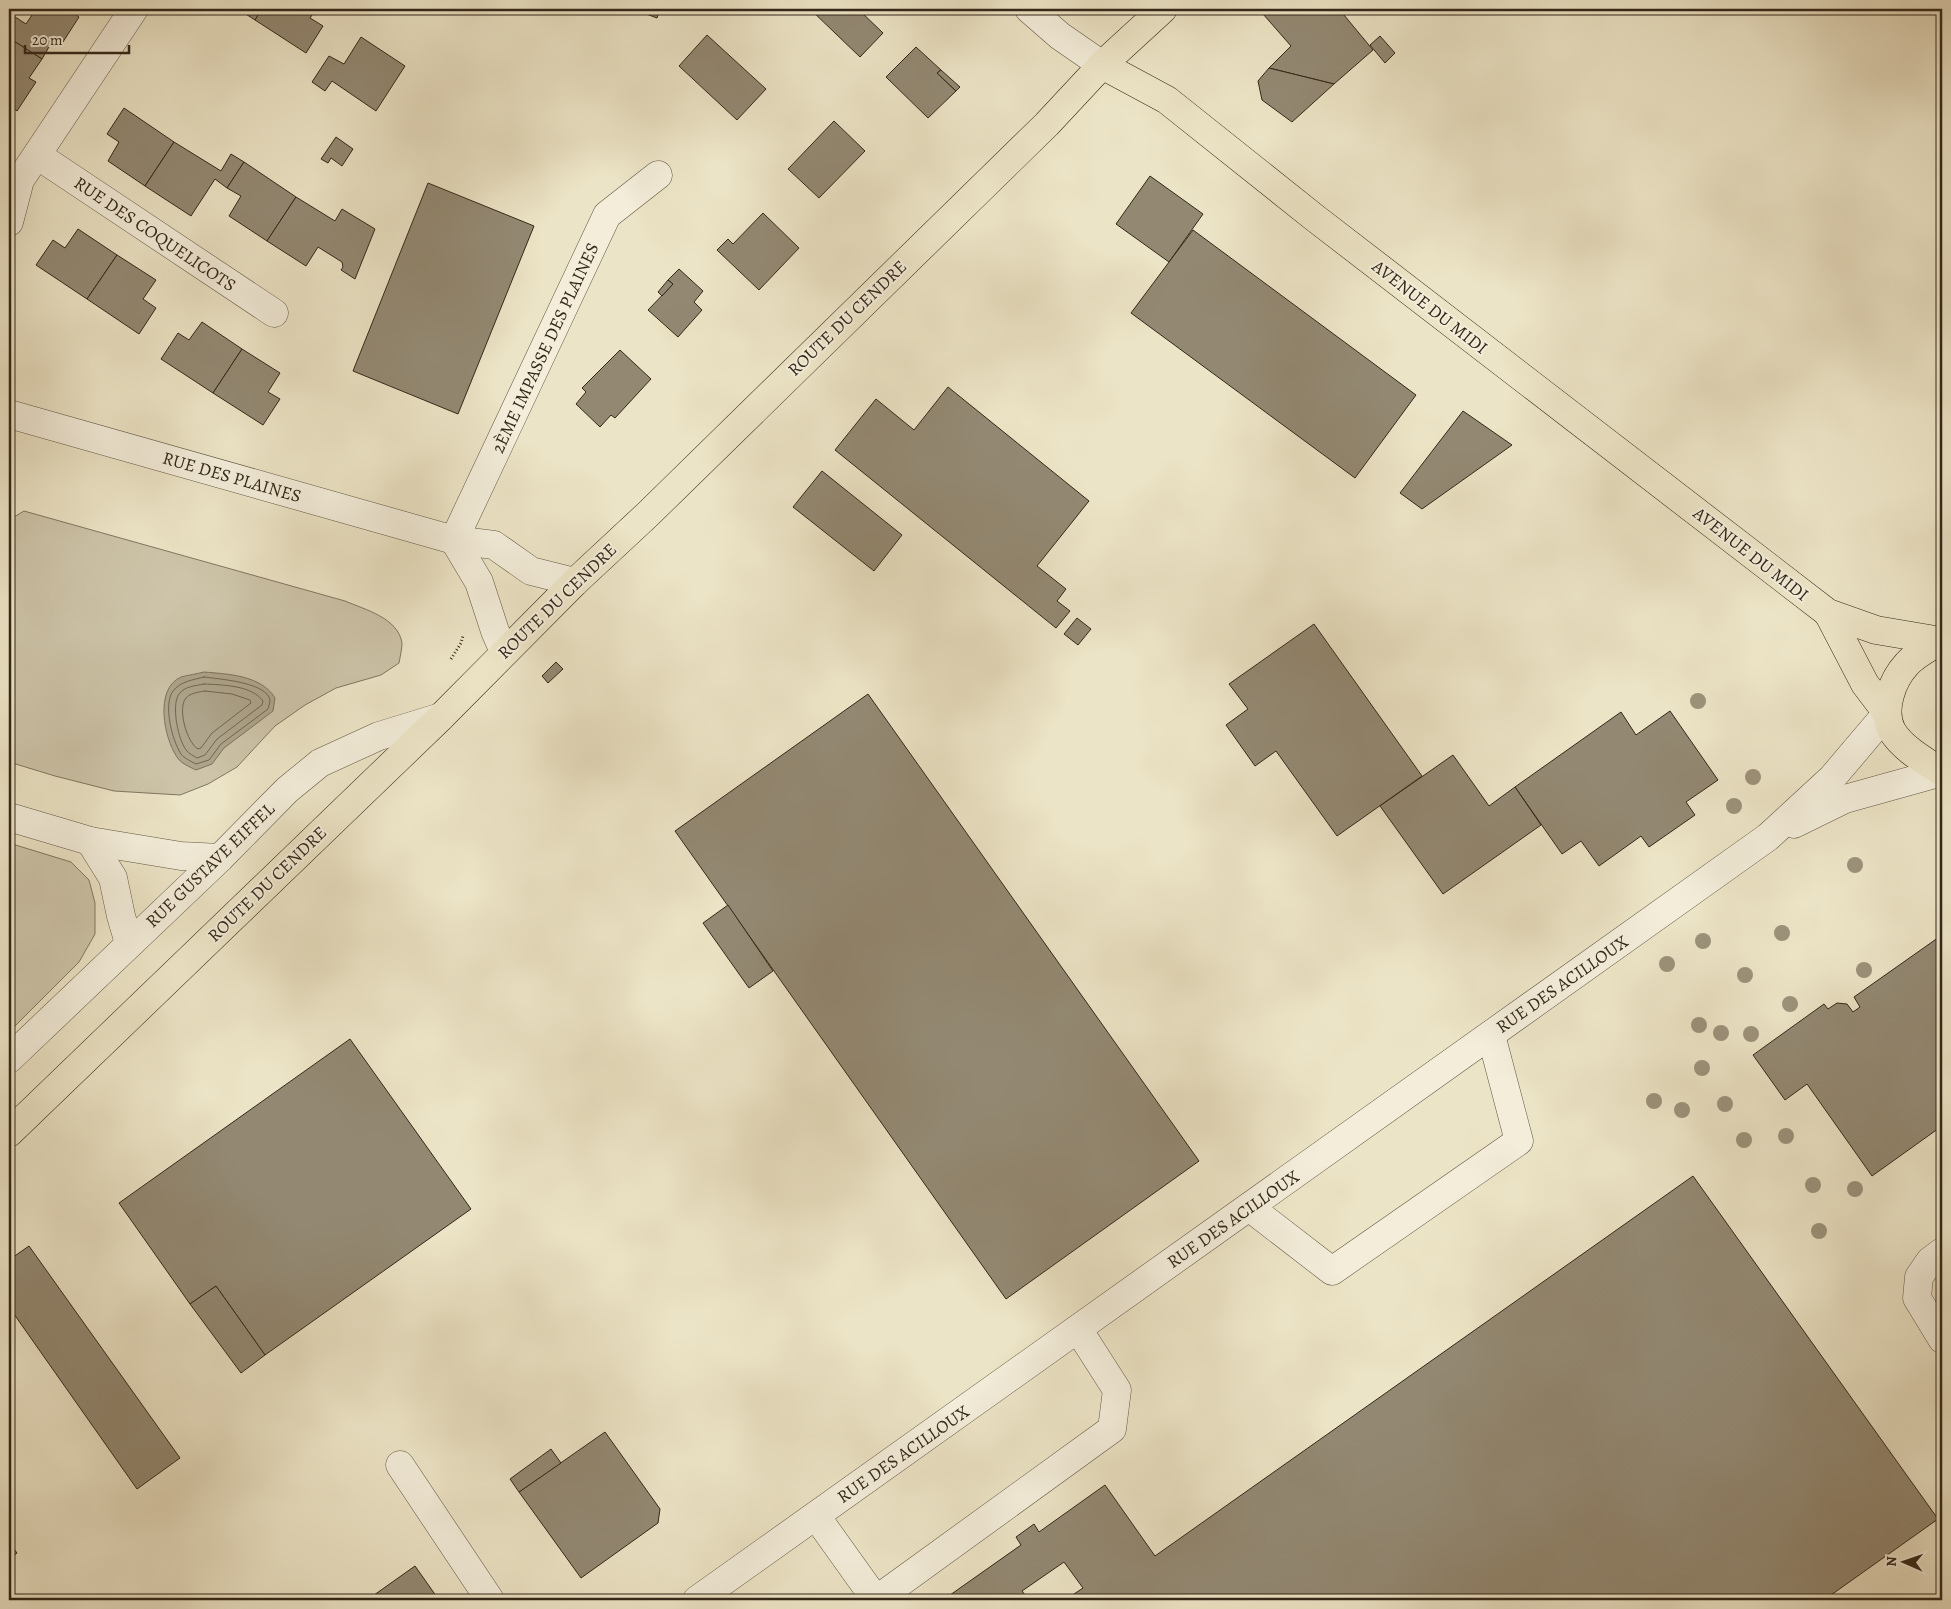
<svg xmlns="http://www.w3.org/2000/svg" width="1951" height="1609" viewBox="0 0 1951 1609" font-family="Alegreya,serif">
	<rect width="100%" height="100%" fill="#ece4c6"/>
	<filter id="stains"><feTurbulence type="fractalNoise" baseFrequency=".004" numOctaves="4"/><feColorMatrix values="0 0 0 0 .2 0 0 0 0 .09 0 0 0 0 .02 0 0 0 .5 -.17"/></filter>
	<radialGradient id="worn" r=".72"><stop offset=".6" stop-color="#630" stop-opacity="0"/><stop offset="1" stop-color="#630" stop-opacity=".3"/></radialGradient>
	<!-- green -->
	<g fill="#cdc4a9" stroke="#807661">
		<path d="M24 511 345 601C366 610 398 618 402 643 402 649 400 657 399 663L381 675 336 688 305 705 275 726 237 767 208 784 180 795 114 791 55 776 9 762V520Z"/>
		<path d="M9 843 71 862 89 880 95 903V934L79 962 9 1032Z"/>
	</g>
	<!-- water -->
	<path fill="#ada48b" stroke="#7c725d" d="M204 672C227 674 261 675 275 698L273 711 224 748 212 764 196 770C190 767 180 763 177 757 164 738 154 689 181 677 188 675 197 674 204 672Z"/>
	<g fill="none" stroke-linecap="round" stroke-linejoin="round">
		<!-- shore -->
		<g stroke="#706652" stroke-width="1">
			<path d="M204 677C219 679 261 682 269 697 271 700 269 705 268 709L221 744 209 760 196 764C192 762 184 758 181 754 172 740 163 705 173 691 181 681 193 680 204 677Z"/>
			<path d="M204 684C223 685 251 685 263 701L262 705 217 739 205 755 197 758C194 756 189 754 187 751 178 741 171 705 179 694 185 686 195 686 204 684Z"/>
			<path d="M205 691 232 694 250 700 251 703 212 733 201 748 198 749C187 743 177 708 186 698 190 693 199 692 205 691Z"/>
		</g>
	</g>
	<!-- building -->
	<g fill="#938973" stroke="#332719">
		<path d="M36 9H78L75 14 79 17 61 45 53 40 42 59 9 38V13L26 24Z"/>
		<path d="M238 9H262L255 20Z"/>
		<path d="M262 9H316L310 18 323 26 306 53 255 20Z"/>
		<path d="M633 9H660L657 18Z"/>
		<path d="M810 9H858L883 33 860 57Z"/>
		<path d="M1268 9H1339L1373 50 1334 84 1269 68 1291 46 1263 14Z"/>
		<path d="M707 35 766 89 737 120 679 66Z"/>
		<path d="M1380 36 1395 53 1385 63 1370 45Z"/>
		<path d="M361 37 405 66 376 111 332 81 325 91 312 82 329 56 344 64Z"/>
		<path d="M9 38 42 59 29 78 36 82 17 111 13 108 9 115Z"/>
		<path d="M916 47 941 70 937 73 956 91 928 118 886 77Z"/>
		<path d="M1269 68 1334 84 1292 122 1262 100 1258 81Z"/>
		<path d="M941 70 960 87 956 91 937 73Z"/>
		<path d="M124 108 174 142 145 186 108 161 119 142 107 134Z"/>
		<path d="M834 121 865 151 819 198 788 169Z"/>
		<path d="M336 137 353 149 342 166 331 158 328 163 321 159Z"/>
		<path d="M174 142 221 171 231 154 244 162 227 188 215 179 191 216 145 186Z"/>
		<path d="M244 162 296 197 267 241 229 216 241 196 227 188Z"/>
		<path d="M1150 176 1203 214 1169 262 1116 224Z"/>
		<path d="M428 183 534 226 458 414 353 371Z"/>
		<path d="M296 197 335 221 342 209 375 229 355 279 341 270 343 267 342 262 318 247 306 266 267 241Z"/>
		<path d="M763 213 799 248 759 290 717 250 728 239 733 244Z"/>
		<path d="M78 229 117 255 87 299 36 265 53 240 65 248Z"/>
		<path d="M1193 230 1416 395 1355 478 1131 313Z"/>
		<path d="M117 255 156 280 143 299 156 308 139 334 87 299Z"/>
		<path d="M679 269 703 291 694 302 702 310 678 337 648 310 673 284 668 280Z"/>
		<path d="M668 280 673 284 662 296 658 292Z"/>
		<path d="M202 322 242 349 213 393 161 359 178 333 189 340Z"/>
		<path d="M242 349 280 373 268 392 280 399 263 425 213 393Z"/>
		<path d="M620 350 651 379 615 418 611 415 600 427 576 404 586 392 582 388Z"/>
		<path d="M948 387 1089 501 1037 566 1066 589 1057 601 1070 611 1056 628 835 450 876 399 914 430Z"/>
		<path d="M1463 411 1512 445 1422 509 1400 493Z"/>
		<path d="M822 471 902 535 874 571 793 507Z"/>
		<path d="M1077 618 1091 629 1078 645 1064 634Z"/>
		<path d="M1314 624 1422 776 1337 836 1276 751 1255 766 1226 725 1248 709 1229 684Z"/>
		<path d="M556 662 563 669 548 683 542 676Z"/>
		<path d="M868 694 1199 1161 1006 1299 675 831Z"/>
		<path d="M1670 711 1718 780 1686 802 1695 815 1649 847 1641 836 1599 866 1581 841 1562 854 1515 787 1621 712 1636 735Z"/>
		<path d="M1453 755 1489 806 1515 787 1541 825 1443 894 1380 806Z"/>
		<path d="M728 905 773 971 749 988 703 923Z"/>
		<path d="M1942 935V1126L1872 1176 1807 1084 1785 1100 1753 1055 1824 1004 1828 1009 1837 1003 1847 1004 1853 1012 1860 1007 1854 997Z"/>
		<path d="M350 1039 471 1209 265 1355 216 1286 190 1304 119 1203Z"/>
		<path d="M1693 1176 1938 1519 1824 1600H1065L1083 1588 1064 1562 1022 1591 1029 1600H943L1021 1545 1016 1537 1034 1524 1039 1532 1105 1485 1155 1556Z"/>
		<path d="M29 1246 180 1458 137 1489 9 1307V1260Z"/>
		<path d="M216 1286 265 1355 241 1373 190 1304Z"/>
		<path d="M605 1432 660 1509 658 1523 581 1578 519 1492Z"/>
		<path d="M551 1449 561 1463 519 1492 510 1479Z"/>
		<path d="M9 1542 17 1553 9 1559Z"/>
		<path d="M415 1566 439 1600H367Z"/>
	</g>
	<g fill="none" stroke-linecap="round" stroke-linejoin="round">
		<!-- minor casing -->
		<g stroke="#615644" stroke-width="29">
			<g id="minor">
				<path d="M1029 9 1060 36 1102 65"/>
				<path d="M37 155 274 313"/>
				<path d="M9 222 20 180 134 9"/>
				<path d="M9 414 454 540 494 545 531 571 575 582"/>
				<path d="M454 540 607 215 658 175"/>
				<path d="M454 540 479 582 495 631 504 652"/>
				<path d="M9 817 90 841 181 856 220 858"/>
				<path d="M1794 824 1845 799 1942 772"/>
				<path d="M90 841 113 878 121 916 129 943"/>
				<path d="M9 1059 220 858 287 790 320 763 379 736 441 717"/>
				<path d="M1249 1207 1332 1271 1519 1141 1491 1035"/>
				<path d="M1942 1252 1930 1261 1919 1277 1917 1298 1942 1339"/>
				<path d="M400 1465 490 1600"/>
				<path d="M816 1516 876 1600"/>
				<path d="M697 1600 1768 837 1832 778 1887 713"/>
				<path d="M876 1600 1112 1429 1117 1390 1078 1329"/>
			</g>
		</g>
		<!-- major casing -->
		<g stroke="#332719" stroke-width="29">
			<g id="major">
				<path d="M1102 65 1167 100 1315 218 1828 613 1876 630 1941 641"/>
				<path d="M1828 613 1865 684 1887 713"/>
				<path d="M1942 640C1933 645 1914 656 1907 664 1892 680 1881 710 1892 731 1903 749 1925 761 1942 772"/>
				<path d="M9 1133 441 717 575 582 647 515 1047 124 1102 65 1163 9"/>
			</g>
		</g>
		<!-- path -->
		<path stroke="#332719" stroke-width="3" stroke-dasharray="1 2.5" stroke-linecap="butt" d="M451 659 461 643 463 636"/>
		<!-- minor -->
		<use href="#minor" stroke="#f3edda" stroke-width="28"/>
		<!-- major -->
		<use href="#major" stroke="#ece4c6" stroke-width="28"/>
	</g>
	<!-- trees -->
	<g fill="#9c927b">
		<circle cx="1698" cy="701" r="8"/>
		<circle cx="1753" cy="777" r="8"/>
		<circle cx="1734" cy="806" r="8"/>
		<circle cx="1855" cy="865" r="8"/>
		<circle cx="1782" cy="933" r="8"/>
		<circle cx="1703" cy="941" r="8"/>
		<circle cx="1667" cy="964" r="8"/>
		<circle cx="1864" cy="970" r="8"/>
		<circle cx="1745" cy="975" r="8"/>
		<circle cx="1790" cy="1004" r="8"/>
		<circle cx="1699" cy="1025" r="8"/>
		<circle cx="1721" cy="1033" r="8"/>
		<circle cx="1751" cy="1034" r="8"/>
		<circle cx="1702" cy="1068" r="8"/>
		<circle cx="1654" cy="1101" r="8"/>
		<circle cx="1725" cy="1104" r="8"/>
		<circle cx="1682" cy="1110" r="8"/>
		<circle cx="1786" cy="1136" r="8"/>
		<circle cx="1744" cy="1140" r="8"/>
		<circle cx="1813" cy="1185" r="8"/>
		<circle cx="1855" cy="1189" r="8"/>
		<circle cx="1819" cy="1231" r="8"/>
	</g>
	<g text-anchor="middle" dominant-baseline="central" stroke-width="4" stroke-linejoin="round" paint-order="stroke">
		<!-- street labels -->
		<g font-size="18" fill="#332719" stroke="#f3edda">
			<text transform="translate(155 234) rotate(34)">RUE DES COQUELICOTS</text>
			<text transform="translate(1430 307) rotate(38)">AVENUE DU MIDI</text>
			<text transform="translate(847 318) rotate(-44)">ROUTE DU CENDRE</text>
			<text transform="translate(545 348) rotate(-65)">2ÈME IMPASSE DES PLAINES</text>
			<text transform="translate(232 477) rotate(16)">RUE DES PLAINES</text>
			<text transform="translate(1751 554) rotate(38)">AVENUE DU MIDI</text>
			<text transform="translate(557 601) rotate(-44)">ROUTE DU CENDRE</text>
			<text transform="translate(210 865) rotate(-44)">RUE GUSTAVE EIFFEL</text>
			<text transform="translate(267 884) rotate(-44)">ROUTE DU CENDRE</text>
			<text transform="translate(1562 984) rotate(-35)">RUE DES ACILLOUX</text>
			<text transform="translate(1233 1219) rotate(-35)">RUE DES ACILLOUX</text>
			<text transform="translate(903 1454) rotate(-35)">RUE DES ACILLOUX</text>
		</g>
	</g>
	<!-- margin -->
	<rect width="1951" height="1609" fill="none" stroke="#ece4c6" stroke-width="30"/>
	<rect x="10" y="10" width="1931" height="1589" fill="none" stroke="#332719" stroke-width="2.5"/>
	<rect x="15" y="15" width="1921" height="1579" fill="none" stroke="#332719"/>
	<!-- north arrow -->
	<g transform="translate(1904 1562) rotate(272)" stroke="#f3edda" stroke-width="4" paint-order="stroke">
	<path d="M0-4L9 19L0 12L-9 19Z" fill="#332719"/>
	<text y="-8" font-size="14" font-weight="bold" text-anchor="middle" fill="#332719">N</text>
	</g>
	<!-- scale -->
	<path d="M25 45v8h104v-8" fill="none" stroke="#332719" stroke-width="2.5"/>
	<text x="32" y="45" font-size="15" fill="#332719" stroke="#f3edda" stroke-width="4" paint-order="stroke">20 m</text>
	<rect width="100%" height="100%" filter="url(#stains)"/>
	<rect width="100%" height="100%" fill="url(#worn)"/>
</svg>
